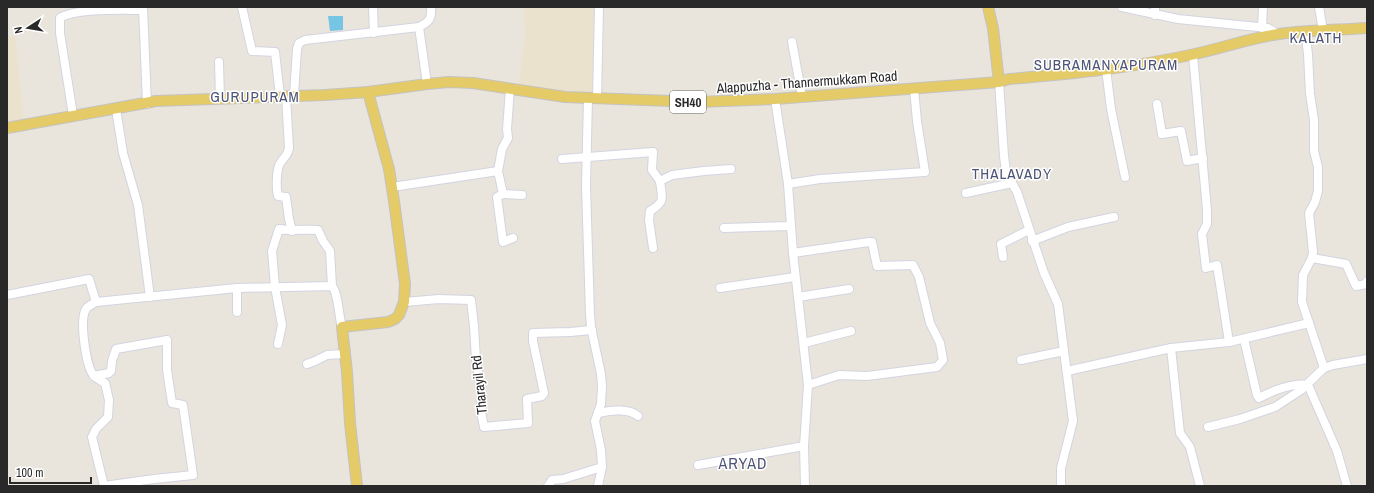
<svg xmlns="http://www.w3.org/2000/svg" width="1374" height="493" viewBox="0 0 1374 493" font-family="'Archivo Narrow',sans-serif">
	<rect width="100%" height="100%" fill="#eae5dc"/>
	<!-- education -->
	<g fill="#ebe2cd">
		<path d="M524 7H596L595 96 518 90 525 36Z"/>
		<path d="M15 35 24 123 7 126V37Z"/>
	</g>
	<!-- water -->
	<path fill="#77c5e5" d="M328 16H343V30L330 31Z"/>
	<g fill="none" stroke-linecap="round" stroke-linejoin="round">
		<!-- minor casing -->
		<g stroke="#d2d4e1" stroke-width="10">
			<g id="minor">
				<path d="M143 7 147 104"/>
				<path d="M242 7 252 51 275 52 280 96"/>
				<path d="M373 7 374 33"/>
				<path d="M1122 7 1178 19 1268 28 1278 34"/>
				<path d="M1319 7 1323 31"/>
				<path d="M1155 15V7"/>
				<path d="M419 27 427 84"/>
				<path d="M1262 28 1263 7"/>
				<path d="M1305 31 1308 54 1310 94 1314 120V151L1318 167V191L1315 202 1309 213 1313 252 1312 258 1303 275 1302 302 1324 368"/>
				<path d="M792 42 802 96"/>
				<path d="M1193 55 1207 210V224L1202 234 1206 268 1217 265 1229 342"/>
				<path d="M219 62 220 99"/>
				<path d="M1106 69 1111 109 1125 177"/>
				<path d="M999 82 1004 156 1006 172 1017 192 1044 273 1058 304 1073 421 1061 468V486"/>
				<path d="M510 89 507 129 508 138 502 149 498 171 503 194 522 195"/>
				<path d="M294 95 297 49 299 43 305 40 419 27C429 22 432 19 431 7"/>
				<path d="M286 96 289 148C288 155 285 156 281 162 276 168 276 188 278 196L286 197 289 219 292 231"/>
				<path d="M588 98 586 186 590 314 591 327 601 374 602 386 601 404 595 421 601 450 602 467 598 486"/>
				<path d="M597 99 599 7"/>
				<path d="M775 99 788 184 793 253 808 385 804 446 805 486"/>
				<path d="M1157 104 1162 134 1181 131 1187 161 1203 158"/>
				<path d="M116 109 123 153 138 205 150 297"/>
				<path d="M73 115 60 33V18C76 8 123 10 143 10"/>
				<path d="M562 159 653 152 652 170 660 181 672 175 704 171 731 169"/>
				<path d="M788 184 820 179 925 172 917 121 914 89"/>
				<path d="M392 187 498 171"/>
				<path d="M966 193 1012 183"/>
				<path d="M503 194 497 197 503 242 513 238"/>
				<path d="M724 228 791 226"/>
				<path d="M1032 241 1068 227 1114 217"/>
				<path d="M653 248 649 220 650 211C666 201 662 198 660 181"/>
				<path d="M793 253 869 242H872L877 266 913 265 919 277 930 323 940 343 943 360 937 367 867 376 839 375 808 385"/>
				<path d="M1003 257 1001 244 1029 230"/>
				<path d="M1312 258 1346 264 1356 286 1366 284 1367 281"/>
				<path d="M237 288V312"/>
				<path d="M720 288 795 277"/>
				<path d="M7 295 89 279 96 302"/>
				<path d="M798 297 849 289"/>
				<path d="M404 302 439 299 471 300 474 326 476 360 482 395 481 412 484 427 528 423 527 399 542 396 544 393 533 341V333L570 332 592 330"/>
				<path d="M1244 339 1257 395 1259 398C1272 391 1294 382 1308 385L1337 451 1347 486"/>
				<path d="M804 343 851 331"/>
				<path d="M278 344 282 325 275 287 272 251 279 229C292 231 305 229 318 230L323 241 330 251 332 286"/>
				<path d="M1171 348 1180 433 1190 447 1200 486"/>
				<path d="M1021 360 1064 351"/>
				<path d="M307 364 315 361 327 355 344 354"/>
				<path d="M1067 371 1171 348 1229 342 1309 323"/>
				<path d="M94 376 109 373 111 371 112 361 116 349 167 340V370L172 403 183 405 193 475 154 479 104 486"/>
				<path d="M598 413C611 411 627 407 638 416"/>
				<path d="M1208 427 1240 419 1275 407 1301 390 1324 368 1333 365 1367 359"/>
				<path d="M698 465 804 446"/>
				<path d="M104 486 92 437 96 429 108 417 109 400 105 383C102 381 97 379 94 376 86 367 79 320 86 309 88 306 93 304 96 302L237 288 332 286C338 292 339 318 342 327"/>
				<path d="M548 486 552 480 563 479 602 467"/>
			</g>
		</g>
		<!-- major casing -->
		<g stroke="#c3c3c3" stroke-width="12">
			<g id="major">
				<path d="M988 7 993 28 999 82"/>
				<path d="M7 128 156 101 325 95 368 92 427 84 449 82 473 83 565 97 698 102 775 99 999 82 1009 79C1070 74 1131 68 1190 55 1220 49 1249 38 1279 34 1308 30 1338 30 1367 28"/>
				<path d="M357 486 350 423 347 372 342 327 388 322 395 319 399 315 404 302 405 284 394 201 389 169 368 92"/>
			</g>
		</g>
		<!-- minor -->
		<use href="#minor" stroke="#fff" stroke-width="8"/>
		<!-- major -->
		<use href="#major" stroke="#e5cb67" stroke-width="10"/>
	</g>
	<g text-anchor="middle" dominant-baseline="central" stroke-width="3" stroke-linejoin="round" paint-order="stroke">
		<!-- shield labels -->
		<rect fill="#fff" stroke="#696969" stroke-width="1" x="670" y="91" width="36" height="22" rx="3"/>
		<g font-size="13" font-weight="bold" fill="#292929">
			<text x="688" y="102">SH40</text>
		</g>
		<!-- street labels -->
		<g font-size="14" fill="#292929" stroke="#fff">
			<text transform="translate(807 82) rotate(-4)">Alappuzha - Thannermukkam Road</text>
			<text transform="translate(479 385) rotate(-96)">Tharayil Rd</text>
		</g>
		<!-- neighbourhood labels -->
		<g font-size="15" letter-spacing="1" fill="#4d5476" stroke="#fff">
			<text x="1316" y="37">KALATH</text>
			<text x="1106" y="64">SUBRAMANYAPURAM</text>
			<text x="255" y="96">GURUPURAM</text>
			<text x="1012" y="173">THALAVADY</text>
		</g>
		<!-- quarter labels -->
		<g font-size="16" letter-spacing="1" fill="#4d5476" stroke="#fff">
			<text x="743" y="463">ARYAD</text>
		</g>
	</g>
	<!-- border -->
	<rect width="1374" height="493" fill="none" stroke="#292929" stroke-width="16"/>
	<!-- north arrow -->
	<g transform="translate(28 28) rotate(258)" stroke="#ffffff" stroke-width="3" paint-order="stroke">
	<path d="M0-3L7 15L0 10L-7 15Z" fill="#292929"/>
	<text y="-6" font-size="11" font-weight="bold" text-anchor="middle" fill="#292929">N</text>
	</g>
	<!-- scale -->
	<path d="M10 477v6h81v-6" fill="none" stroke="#292929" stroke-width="2"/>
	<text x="16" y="477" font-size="12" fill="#292929" stroke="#ffffff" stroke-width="3" paint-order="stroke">100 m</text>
</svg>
